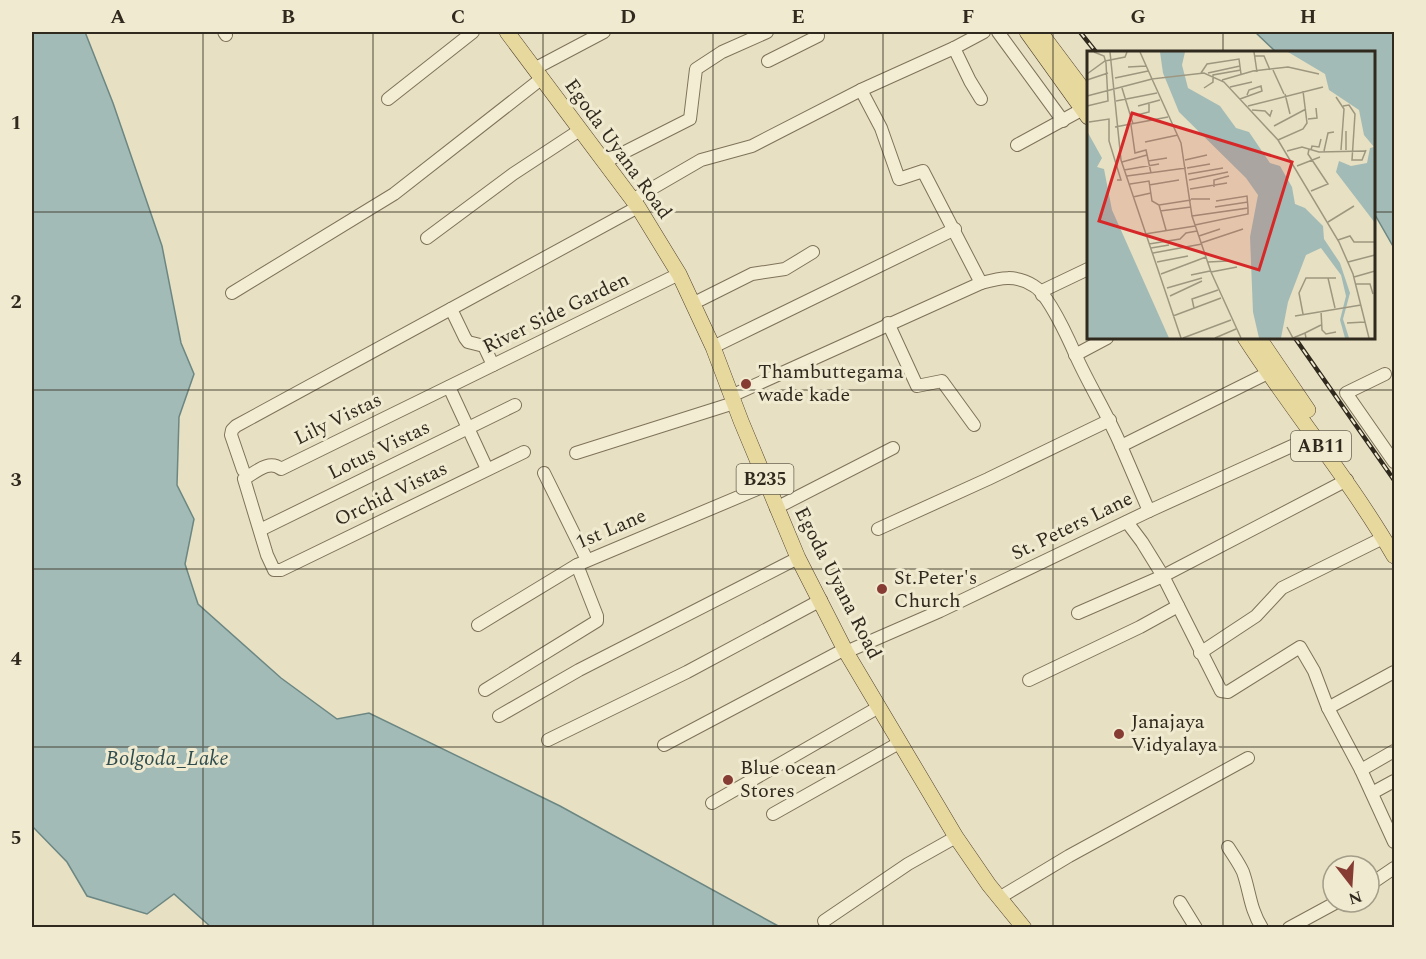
<svg xmlns="http://www.w3.org/2000/svg" width="1426" height="959" viewBox="0 0 1426 959" font-family="Spectral,serif">
	<rect width="100%" height="100%" fill="#e7e0c2"/>
	<!-- water -->
	<g fill="#a3bbb6" stroke="#6c8783" stroke-width="1.5">
		<path d="M32 32H85L113 103 162 246 181 343 194 374 179 417 177 485 194 519 185 564 198 604 281 678 337 719 369 713 560 806 780 927 212 928 174 894 147 914 87 896 67 862 32 826Z"/>
		<path d="M1255 32H1394V248L1374 213V52H1276Z"/>
	</g>
	<g fill="none" stroke-linecap="round" stroke-linejoin="round">
		<!-- minor casing -->
		<g stroke="#7f725b" stroke-width="14">
			<g id="minor">
				<path d="M224 32 226 35"/>
				<path d="M998 32 1063 121"/>
				<path d="M954 48 970 81 981 99"/>
				<path d="M768 61 818 36 815 32"/>
				<path d="M534 69 604 32"/>
				<path d="M861 90 881 128 899 179 923 171 981 283C1000 278 1016 274 1034 286 1048 294 1069 340 1076 356 1090 387 1108 415 1121 446L1268 373"/>
				<path d="M388 99 473 32"/>
				<path d="M1017 145 1083 109"/>
				<path d="M605 162 690 119 696 69 722 52 767 32"/>
				<path d="M632 200 701 160 752 146 861 90 954 48 984 32"/>
				<path d="M427 238 513 174 580 130"/>
				<path d="M232 293 394 194 541 79"/>
				<path d="M1042 295 1044 290 1088 269"/>
				<path d="M694 303 752 274 785 269 813 252"/>
				<path d="M451 309 465 338 468 342 484 346 493 365"/>
				<path d="M888 323 917 386 942 381 974 425"/>
				<path d="M713 347 955 229"/>
				<path d="M1075 355 1107 338"/>
				<path d="M1385 374 1346 393 1394 462"/>
				<path d="M449 387 487 469"/>
				<path d="M731 396 981 283"/>
				<path d="M1121 446 1149 511"/>
				<path d="M524 452 281 570H274L267 555 244 479C256 472 269 459 281 469L679 274"/>
				<path d="M576 453 734 403"/>
				<path d="M243 470 231 435 232 430 236 426 638 207"/>
				<path d="M544 473 587 560"/>
				<path d="M776 508 893 448"/>
				<path d="M1127 522 1142 542 1163 576 1221 691 1228 692 1300 647 1314 671 1328 708 1361 770 1394 842"/>
				<path d="M878 529 988 479 1110 420"/>
				<path d="M260 530 515 405"/>
				<path d="M1078 613 1163 576 1347 480"/>
				<path d="M478 625 577 565 767 485"/>
				<path d="M846 652 940 611 1149 511 1314 436"/>
				<path d="M1200 653 1256 616 1282 588 1383 538"/>
				<path d="M1029 680 1140 627 1178 606"/>
				<path d="M485 690 597 621V616L577 565"/>
				<path d="M1328 708 1394 672"/>
				<path d="M499 716 579 670 798 558"/>
				<path d="M548 740 687 672 821 600"/>
				<path d="M664 745 845 649"/>
				<path d="M1361 770 1394 751"/>
				<path d="M1372 793 1394 781"/>
				<path d="M712 803 879 707"/>
				<path d="M773 814 899 743"/>
				<path d="M1228 847C1233 855 1239 863 1243 872 1250 892 1250 909 1262 928"/>
				<path d="M1369 885 1394 868"/>
				<path d="M999 898 1069 856 1248 758"/>
				<path d="M1180 902 1196 928"/>
				<path d="M824 921 908 864 956 837"/>
				<path d="M1289 928 1337 902"/>
			</g>
		</g>
		<!-- major casing -->
		<g stroke="#4d402f" stroke-width="16">
			<g id="major">
				<path d="M507 32 638 207 679 274 713 347 741 421 798 558 846 652 956 837 989 885 1024 928"/>
				<path d="M1027 32 1088 117"/>
				<path d="M1040 32 1088 96"/>
				<path d="M1245 338C1293 412 1350 480 1394 556"/>
				<path d="M1259 338 1308 410"/>
			</g>
		</g>
		<!-- minor -->
		<use href="#minor" stroke="#f3edd3" stroke-width="12"/>
		<!-- major -->
		<use href="#major" stroke="#e7d89d" stroke-width="15"/>
		<!-- rail casing -->
		<g stroke="#30291e" stroke-width="4.5">
			<g id="rail">
				<path d="M1080 32 1096 52"/>
				<path d="M1295 338 1394 480"/>
			</g>
		</g>
		<!-- rail -->
		<use href="#rail" stroke="#f0ead0" stroke-width="2" stroke-dasharray="7" stroke-linecap="butt"/>
	</g>
	<!-- grid -->
	<path fill="none" stroke="#30291e" stroke-width="1.5" stroke-opacity="0.55" d="M203 32V928M373 32V928M543 32V928M713 32V928M883 32V928M1053 32V928M1223 32V52M32 212H1088M1374 212H1394M1223 338V928M32 390H1394M32 569H1394M32 747H1394"/>
	<!-- markers -->
	<g fill="#863c33" stroke="#f0ead0" stroke-width="2">
		<circle cx="746" cy="384" r="6"/>
		<circle cx="882" cy="589" r="6"/>
		<circle cx="1119" cy="734" r="6"/>
		<circle cx="728" cy="780" r="6"/>
	</g>
	<g text-anchor="middle" dominant-baseline="central" stroke-width="6" stroke-linejoin="round" paint-order="stroke">
		<!-- shield labels -->
		<g fill="#f0ead0" stroke="#6a6353" stroke-width="1.5">
			<rect x="1291" y="431" width="60" height="30" rx="4.5"/>
			<rect x="736.5" y="464" width="57" height="30" rx="4.5"/>
		</g>
		<g font-size="18" font-weight="bold" fill="#30291e">
			<text x="1321" y="446">AB11</text>
			<text x="765" y="479">B235</text>
		</g>
		<!-- street labels -->
		<g font-size="20" fill="#30291e" stroke="#f0ead0">
			<text transform="translate(618 149) rotate(54)">Egoda Uyana Road</text>
			<text transform="translate(556 313) rotate(-26)">River Side Garden</text>
			<text transform="translate(338 419) rotate(-26)">Lily Vistas</text>
			<text transform="translate(379 450) rotate(-26)">Lotus Vistas</text>
			<text transform="translate(391 494) rotate(-26)">Orchid Vistas</text>
			<text transform="translate(1072 526) rotate(-26)">St. Peters Lane</text>
			<text transform="translate(611 529) rotate(-23)">1st Lane</text>
			<text transform="translate(838 583) rotate(63)">Egoda Uyana Road</text>
		</g>
		<!-- poi labels -->
		<g font-size="20" fill="#30291e" stroke="#f0ead0" text-anchor="start">
			<text x="758" y="372">Thambuttegama<tspan x="758" dy="23">wade kade</tspan></text>
			<text x="894" y="578">St.Peter's<tspan x="894" dy="23">Church</tspan></text>
			<text x="1131" y="722">Janajaya<tspan x="1131" dy="23">Vidyalaya</tspan></text>
			<text x="740" y="768">Blue ocean<tspan x="740" dy="23">Stores</tspan></text>
		</g>
		<!-- water labels -->
		<g font-size="21" font-style="italic" fill="#2f4d4e" stroke="#f0ead0">
			<text x="167" y="759">Bolgoda_Lake</text>
		</g>
	</g>
	<!-- overview -->
	<g transform="translate(1087 51)">
		<rect width="288" height="288" fill="#e7e0c2"/>
		<path d="M73 1H98L95 14 101 37 133 55 149 77 162 81 183 112 193 115 205 136 208 153 218 157 236 175 237 188 253 212 263 242 256 268 262 287H258L253 269 259 245 254 224 234 197 219 204 201 251 194 287H172L166 261 163 186 171 144 159 127 92 61 76 22ZM201 1H288V172L249 121 252 110 264 115 280 112 283 97 287 96 277 84 272 59 242 39 238 23ZM0 80 15 107 10 116 17 118 25 159 82 287H0Z" fill="#a3bbb6"/>
		<path fill="none" stroke="#9e9780" stroke-width="1.5" d="M23 1 34 109 94 287M53 1 65 28 117 22 137 31 191 89 252 191 266 223 282 287M167 1 170 21M167 5H177L183 19M41 16 59 15M186 19 197 43M114 22 120 13 152 8 154 23M121 22 153 15M0 23 18 10 38 6 40 1M28 27 61 20M65 28 94 92 105 165 124 221 154 287M0 29 21 22M135 29 166 20 201 16 232 23M143 36 165 31M35 37 46 73M117 37 126 31V24L154 19M198 43 203 63M0 45 65 28M249 46 257 58 254 99M153 48 175 40 174 35 162 39 160 44M29 50 70 42M0 55 21 50 19 12 17 5 7 1M51 55 73 49M161 55 236 36M256 55 262 54 268 63 265 109H275L279 99M165 59 178 60 183 65 185 59M50 64 62 61V53M221 68 230 67 229 57M2 71 22 68V90L34 129H30M44 74 48 102 59 99 64 122M187 75 219 58M28 76 81 66M191 89 216 78 220 72 216 40M58 91 91 84M222 98 221 103 241 133 224 140M224 99 225 95 232 96 234 88M259 99V80M200 100 215 96 232 101 278 100M237 100 241 82 247 81M98 109 120 104M61 110 80 107M35 111 60 104M210 115 233 106M100 117 123 113M37 119 72 113M101 123 136 117M40 125 99 117M102 129 141 121M43 133 62 130 65 150 72 154 79 179M62 134 92 129M127 136V129L142 125M103 138 140 132M46 146 64 142M104 148H123M72 154 104 149M128 156 161 151M73 160 104 156M105 165 161 157 160 145 129 150M241 171 267 155M108 174 161 163V158M58 183 108 175M112 185 133 178M251 189 263 185 267 191H288M114 192 156 178M62 193 93 188 99 182 110 180M64 197 82 194M66 202 115 193M70 211 101 205M121 211 141 210M261 211 288 204M124 221 150 216M74 223 119 206M104 224 123 220M267 226 288 220M241 227 248 257M269 233H283L286 243M80 237 115 227M83 245 115 230M107 257 105 248 131 239M234 260 235 279 239 283 249 281M216 263 212 242 219 227H249M86 265 134 247M208 265 274 254M260 272 278 271M200 276 206 287 218 282M96 287 144 269M128 287 149 278M219 287 218 282 234 274"/>
		<path fill="#d62828" fill-opacity="0.15" stroke="#d62828" stroke-width="3" d="M45 62 205 111 172 219 12 170Z"/>
		<rect width="288" height="288" fill="none" stroke="#30291e" stroke-width="3"/>
	</g>
	<!-- border -->
	<rect width="1426" height="959" fill="none" stroke="#f0ead0" stroke-width="66"/>
	<!-- north arrow -->
	<g transform="translate(1351 884) rotate(163)"><circle r="28" fill="#f0ead0" stroke="#a39d89" stroke-width="1.5"/>
	<path d="M0-4.5L10 22L0 15L-10 22Z" fill="#863c33"/>
	<text y="-9" font-size="16" font-weight="bold" text-anchor="middle" fill="#30291e">N</text>
	</g>
	<rect x="33" y="33" width="1360" height="893" fill="none" stroke="#30291e" stroke-width="2"/>
	<g font-size="20" text-anchor="middle" font-weight="bold" fill="#30291e">
		<text x="118" y="23">A</text>
		<text x="288" y="23">B</text>
		<text x="458" y="23">C</text>
		<text x="628" y="23">D</text>
		<text x="798" y="23">E</text>
		<text x="968" y="23">F</text>
		<text x="1138" y="23">G</text>
		<text x="1308" y="23">H</text>
		<text x="16" y="129">1</text>
		<text x="16" y="308">2</text>
		<text x="16" y="486">3</text>
		<text x="16" y="665">4</text>
		<text x="16" y="844">5</text>
	</g>
</svg>
